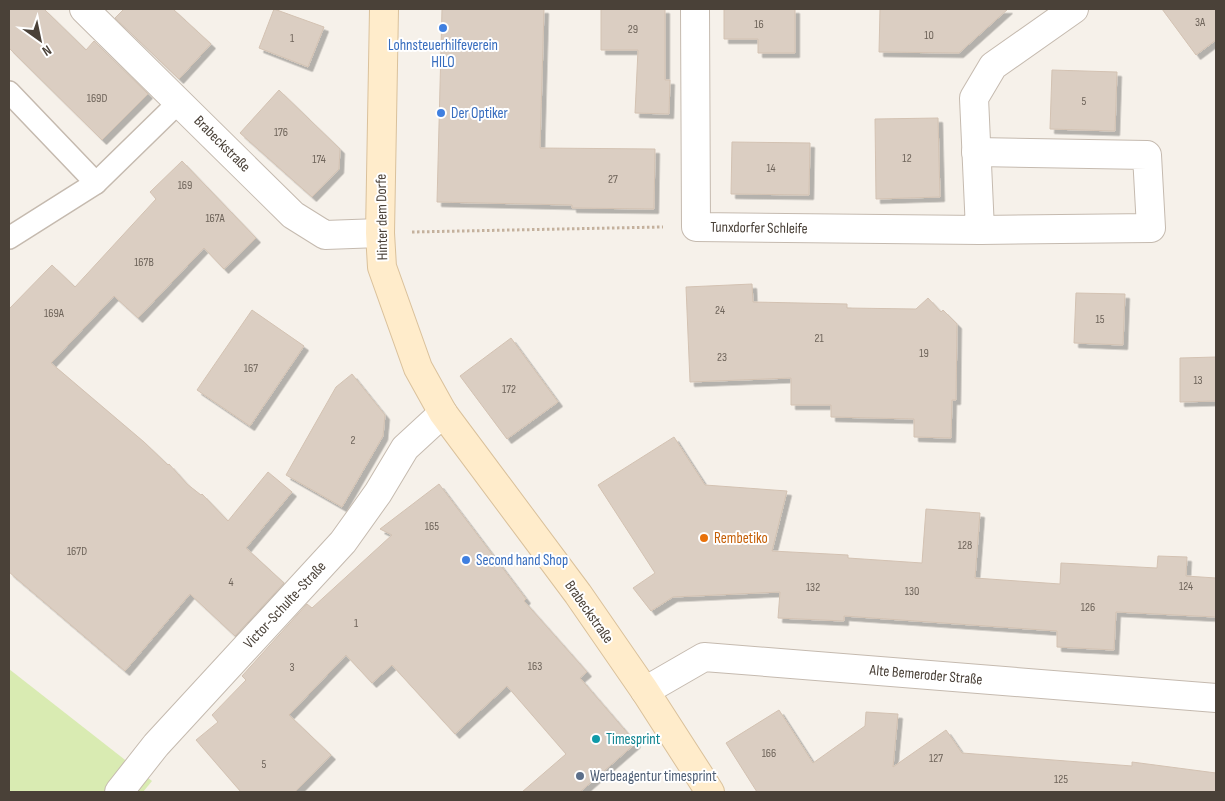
<svg xmlns="http://www.w3.org/2000/svg" width="1225" height="801" viewBox="0 0 1225 801" font-family="'Sofia Sans Condensed',sans-serif">
	<defs>
		<filter id="shadow"><feDropShadow dx="4.5" dy="4.5" stdDeviation="0" flood-color="#0004"/></filter>
	</defs>
	<rect width="100%" height="100%" fill="#f6f1ea"/>
	<!-- green -->
	<path fill="#d9ebb2" d="M9 669 152 781 143 792H9Z"/>
	<!-- building -->
	<g fill="#dbcec2" stroke="#d3c2b2" filter="url(#shadow)">
		<path d="M9 9H44L86 50 94 41 148 94 102 140 9 48Z"/>
		<path d="M124 9H173L211 44 179 79 115 18Z"/>
		<path d="M274 9 324 27 308 67 259 48Z"/>
		<path d="M442 9H544L540 148 655 149 654 209 572 208V205L437 202Z"/>
		<path d="M601 9H665V80H670L669 114 635 113 638 50H601Z"/>
		<path d="M724 9H795V53H758V39H724Z"/>
		<path d="M880 9H1008L959 53 879 52Z"/>
		<path d="M1162 9H1216V40L1196 55Z"/>
		<path d="M1052 70 1117 72 1115 131 1050 129Z"/>
		<path d="M279 90 340 149 339 169 312 197 240 133Z"/>
		<path d="M938 118 940 197 876 199 875 119Z"/>
		<path d="M732 142 810 143 809 195 731 194Z"/>
		<path d="M182 161 256 238 224 269 204 248 138 318 114 296 51 363 144 442 168 465 169 464 187 484 201 495 202 494 228 521 268 472 292 492 246 548 284 583 235 636 190 594 125 671 9 572V309L52 265 75 287 156 199 150 192Z"/>
		<path d="M752 284 753 302 847 304V308L916 309 928 298 941 312 943 310 957 324 956 400H952L951 438 914 437V419L831 417V405H791V378L690 382 686 287Z"/>
		<path d="M1076 293 1125 294 1123 345 1074 343Z"/>
		<path d="M252 310 304 346 250 426 197 390Z"/>
		<path d="M511 338 558 402 507 439 460 376Z"/>
		<path d="M1216 357V401L1180 402V358Z"/>
		<path d="M352 374 385 415 383 436 342 507 286 475 336 387Z"/>
		<path d="M674 437 705 485 787 491 772 551 848 555V558L922 563 926 509 980 513 975 578 1060 584 1061 563 1157 568 1158 556 1187 557 1186 576 1216 578V617L1116 612 1114 650 1057 647V631L844 616V621L778 618 780 592 673 597 651 611 633 588 655 573 598 485Z"/>
		<path d="M439 484 526 599 524 601 587 672 580 678 636 743 580 792H522L566 754 507 686 455 734 392 665 372 683 346 655 289 715 331 755 295 792H241L196 740 218 722 212 715 246 680 242 676 307 604 312 608 392 535 380 529Z"/>
		<path d="M779 710 813 763 865 726 866 712 898 714 893 767 946 730 962 753 1132 766V762L1216 773V792H757L726 743Z"/>
	</g>
	<g fill="none" stroke-linecap="round" stroke-linejoin="round">
		<!-- lane casing -->
		<g stroke="#c5baaf" stroke-width="24">
			<g id="lane">
				<path d="M9 92 96 183"/>
				<path d="M9 238 96 183 179 102"/>
			</g>
		</g>
		<!-- street casing -->
		<g stroke="#c5baaf" stroke-width="30">
			<g id="street">
				<path d="M84 9 293 215 325 235 380 233"/>
				<path d="M695 9 696 227 980 230 974 98 993 66 1074 9"/>
				<path d="M976 152 1147 155 1151 228 980 230"/>
				<path d="M645 691 704 657 1216 698"/>
				<path d="M119 792 156 745 343 542 378 493 405 448 443 413"/>
			</g>
		</g>
		<!-- secondary casing -->
		<g stroke="#dac19b" stroke-width="30">
			<path id="secondary" d="M384 9 380 233 382 267 418 368 443 413 578 594 645 691 710 792"/>
		</g>
		<!-- path -->
		<path stroke="#c4b19d" stroke-width="3" stroke-dasharray="2.5 2.5" stroke-linecap="butt" d="M412 232 663 227"/>
		<!-- lane -->
		<use href="#lane" stroke="#fff" stroke-width="21"/>
		<!-- street -->
		<use href="#street" stroke="#fff" stroke-width="28"/>
		<!-- secondary -->
		<use href="#secondary" stroke="#ffeccb" stroke-width="28"/>
	</g>
	<!-- markers -->
	<g fill="#3f7fe0" stroke="#fff" stroke-width="2">
		<circle cx="443" cy="28" r="5"/>
		<circle cx="441" cy="113" r="5"/>
		<circle cx="466" cy="560" r="5"/>
	</g>
	<circle fill="#e8710a" stroke="#fff" stroke-width="2" cx="704" cy="538" r="5"/>
	<circle fill="#0f9aa8" stroke="#fff" stroke-width="2" cx="596" cy="739" r="5"/>
	<circle fill="#5c6f8a" stroke="#fff" stroke-width="2" cx="580" cy="776" r="5"/>
	<g text-anchor="middle" dominant-baseline="central" stroke-width="4" stroke-linejoin="round" paint-order="stroke">
		<!-- number labels -->
		<g font-size="12" fill="#6e645a">
			<text x="1200" y="22">3A</text>
			<text x="759" y="24">16</text>
			<text x="633" y="29">29</text>
			<text x="929" y="35">10</text>
			<text x="292" y="38">1</text>
			<text x="97" y="98">169D</text>
			<text x="1084" y="101">5</text>
			<text x="281" y="132">176</text>
			<text x="907" y="158">12</text>
			<text x="319" y="159">174</text>
			<text x="771" y="168">14</text>
			<text x="613" y="179">27</text>
			<text x="185" y="185">169</text>
			<text x="215" y="218">167A</text>
			<text x="144" y="262">167B</text>
			<text x="720" y="310">24</text>
			<text x="54" y="313">169A</text>
			<text x="1100" y="319">15</text>
			<text x="819" y="338">21</text>
			<text x="924" y="353">19</text>
			<text x="722" y="357">23</text>
			<text x="251" y="368">167</text>
			<text x="1198" y="380">13</text>
			<text x="509" y="389">172</text>
			<text x="353" y="440">2</text>
			<text x="432" y="526">165</text>
			<text x="965" y="545">128</text>
			<text x="77" y="551">167D</text>
			<text x="231" y="582">4</text>
			<text x="1186" y="586">124</text>
			<text x="813" y="587">132</text>
			<text x="912" y="591">130</text>
			<text x="1088" y="607">126</text>
			<text x="356" y="623">1</text>
			<text x="535" y="666">163</text>
			<text x="292" y="667">3</text>
			<text x="769" y="753">166</text>
			<text x="936" y="758">127</text>
			<text x="264" y="764">5</text>
			<text x="1061" y="779">125</text>
		</g>
		<!-- shop labels -->
		<g font-size="15" fill="#366cbe" stroke="#fff" text-anchor="start">
			<text x="443" y="45" text-anchor="middle">Lohnsteuerhilfeverein<tspan x="443" dy="17">HILO</tspan></text>
			<text x="451" y="113">Der Optiker</text>
			<text x="476" y="560">Second hand Shop</text>
		</g>
		<!-- street labels -->
		<g font-size="15" fill="#4a4138" stroke="#fff">
			<text transform="translate(222 144) rotate(45)">Brabeckstraße</text>
			<text transform="translate(382 217) rotate(-91)">Hinter dem Dorfe</text>
			<text transform="translate(759 228) rotate(1)">Tunxdorfer Schleife</text>
			<text transform="translate(285 605) rotate(-47)">Victor-Schulte-Straße</text>
			<text transform="translate(589 612) rotate(55)">Brabeckstraße</text>
			<text transform="translate(926 675) rotate(5)">Alte Bemeroder Straße</text>
		</g>
		<!-- food labels -->
		<g font-size="15" fill="#c56008" stroke="#fff" text-anchor="start">
			<text x="714" y="538">Rembetiko</text>
		</g>
		<!-- culture labels -->
		<g font-size="15" fill="#0d838f" stroke="#fff" text-anchor="start">
			<text x="606" y="739">Timesprint</text>
		</g>
		<!-- service labels -->
		<g font-size="15" fill="#4e5e75" stroke="#fff" text-anchor="start">
			<text x="590" y="776">Werbeagentur timesprint</text>
		</g>
	</g>
	<!-- border -->
	<rect width="1225" height="801" fill="none" stroke="#4a4138" stroke-width="20"/>
	<!-- north arrow -->
	<g transform="translate(40 40) rotate(147)" stroke="#ffffff" stroke-width="4" paint-order="stroke">
	<path d="M0-4L9 19L0 12L-9 19Z" fill="#4a4138"/>
	<text y="-8" font-size="14" font-weight="bold" text-anchor="middle" fill="#4a4138">N</text>
	</g>
</svg>
